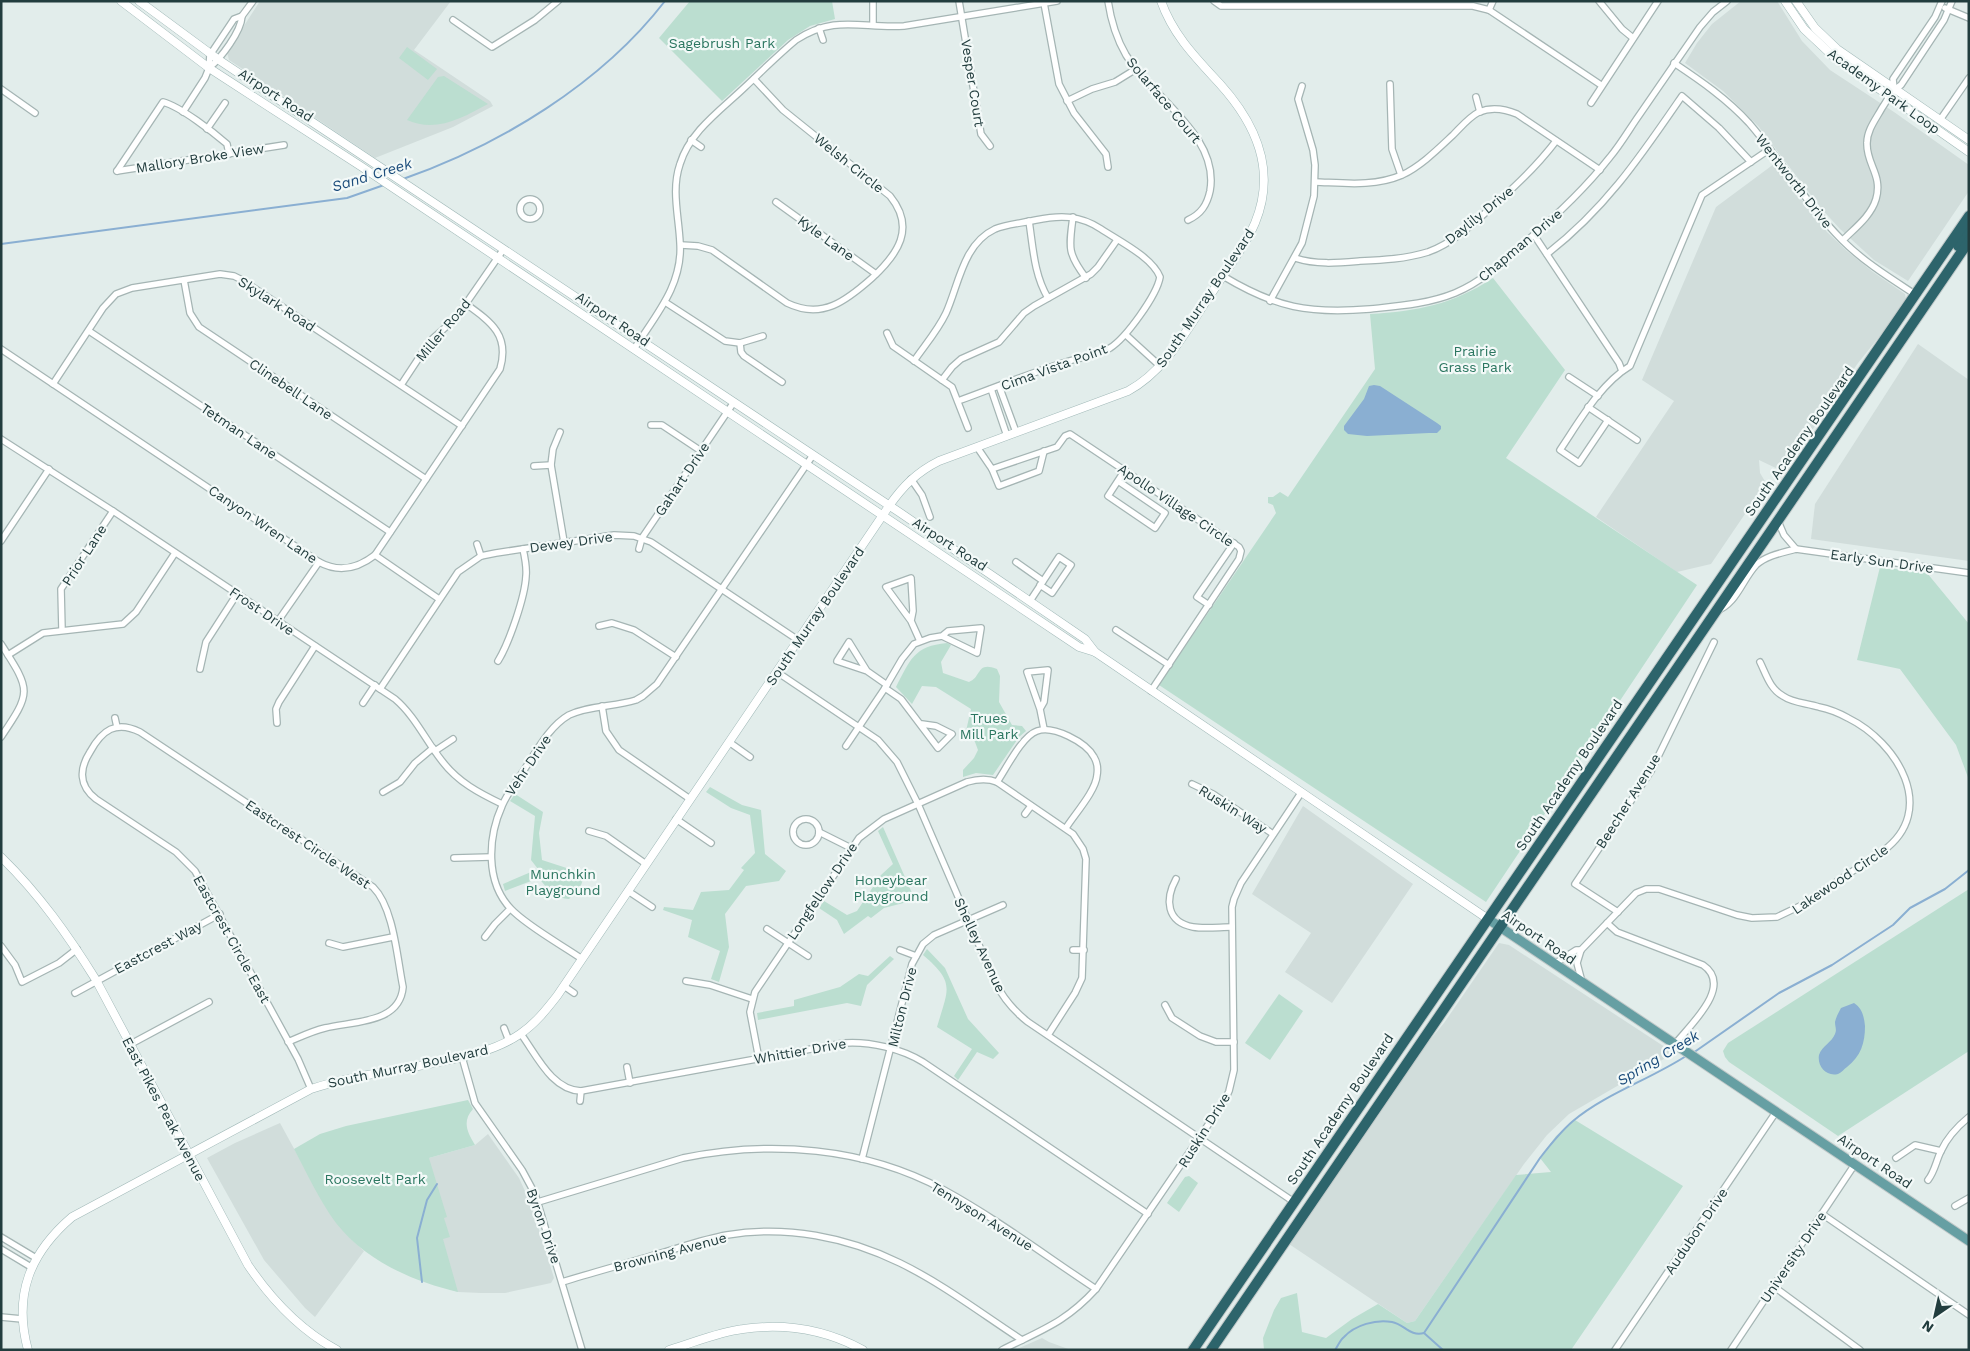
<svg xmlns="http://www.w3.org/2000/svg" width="1970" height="1351" viewBox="0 0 1970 1351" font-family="'Work Sans',sans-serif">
	<rect width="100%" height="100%" fill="#e2edeb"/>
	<!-- built -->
	<g fill="#d1dddb">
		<path d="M260 1H451L414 50 490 101 493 106 453 127 375 158 229 60 227 52Z"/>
		<path d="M1741 1H1777L1802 41 1830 70 1894 112 1969 165V191L1908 281 1874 260 1840 229 1820 207 1759 127 1723 91 1685 63 1697 43 1712 24Z"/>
		<path d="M1774 164 1827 232 1847 251 1873 272 1905 294 1906 300 1887 327 1858 363 1787 467 1780 470 1759 460 1760 473 1766 483 1711 564 1677 572 1596 517 1674 401 1642 380 1716 207Z"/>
		<path d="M1918 344 1969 380V561L1811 539 1815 504Z"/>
		<path d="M1303 806 1413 884 1332 1003 1285 972 1311 933 1252 894Z"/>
		<path d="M1499 943 1509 945 1674 1053 1569 1114 1547 1135 1524 1164 1415 1321 1407 1323 1289 1244 1425 1046 1444 1023Z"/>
		<path d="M280 1123 326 1207 350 1238 364 1251 315 1317 305 1308 264 1260 207 1158 235 1143Z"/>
		<path d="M488 1134 519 1178 531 1204 554 1278 551 1283 505 1293H481L458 1292 434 1284 429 1158 475 1145Z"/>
		<path d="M1042 1338 1049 1342 1071 1350H1015Z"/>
	</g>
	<!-- green -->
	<g fill="#bbded0">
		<path d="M690 1H832L835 19 810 26 788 40 722 101 659 38Z"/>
		<path d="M407 47 437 69 428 80 399 58Z"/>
		<path d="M444 76 488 104C462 118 436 133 407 120L438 77Z"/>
		<path d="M1493 278 1565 370 1506 458 1697 585 1486 902 1159 685 1276 513 1273 505 1268 503V497H1273L1280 492 1288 497 1375 369 1370 314C1417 311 1452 305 1493 278Z"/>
		<path d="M1880 567 1927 573 1969 624V780L1956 745 1900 669 1857 660Z"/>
		<path d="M947 643 951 645 941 662 943 673 969 682C982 677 976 661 997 669L1000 676 999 702 1012 725 1022 726 1026 731 1019 737 993 775 976 773 963 777V770L974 758 978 750 975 742 966 731 971 709 936 687 922 686 912 704 896 687C910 660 914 646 947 643Z"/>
		<path d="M710 787 742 805 761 810 765 854 786 871 779 881 746 886 725 914 729 947 719 982 711 979 720 951 688 937 692 920 663 910 664 907 693 910 701 892 729 890 744 870 741 868 755 853 750 815 731 808 706 792Z"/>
		<path d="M515 794 543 812 539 833 542 860 585 874 580 888 569 899C557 899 546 888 539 878L505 891 503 884 538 869 531 860 535 816 510 801Z"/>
		<path d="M883 827 915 900 884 908 871 918 868 916 844 934 837 920 819 908 824 901 847 915 857 911 881 875 893 864 878 831Z"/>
		<path d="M1969 889V1051L1838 1136 1729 1062 1725 1057 1723 1051 1728 1043Z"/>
		<path d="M927 949 945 968 968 1019 999 1053 993 1059 977 1052 958 1080 954 1076 972 1049 937 1027C948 989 956 983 923 955Z"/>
		<path d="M890 956 894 959 867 985 861 1006 847 1003 758 1020 757 1013 794 1006V1000L840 987 859 974 868 976Z"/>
		<path d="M1279 994 1303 1011 1270 1060 1245 1043Z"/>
		<path d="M468 1100 473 1109C462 1121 467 1132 475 1145L429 1158 447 1217 444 1218 450 1237 443 1239 458 1292C412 1281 366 1261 336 1223 319 1200 307 1173 294 1149L320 1134 346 1126Z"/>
		<path d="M1575 1120 1683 1186 1571 1350H1264L1263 1338 1274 1310 1281 1298 1297 1293 1302 1332 1326 1338 1352 1319 1378 1304 1407 1323 1415 1321 1516 1175 1551 1172 1540 1158 1556 1136Z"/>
		<path d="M1189 1176 1198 1183 1179 1212 1167 1203 1185 1177Z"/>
	</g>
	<!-- water -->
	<g fill="#8aafd2">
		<path d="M1374 385 1380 386 1437 423 1441 426V429L1437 433H1429L1367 436 1348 434 1344 430V426L1364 399 1369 386Z"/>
		<path d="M1854 1003C1862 1008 1864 1016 1865 1026 1865 1043 1861 1056 1847 1067 1844 1069 1841 1073 1838 1074 1826 1077 1817 1066 1819 1055 1822 1046 1832 1042 1835 1034 1837 1029 1835 1027 1835 1022 1836 1017 1839 1012 1841 1008Z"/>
	</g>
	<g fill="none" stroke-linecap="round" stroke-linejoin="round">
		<!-- stream -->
		<g stroke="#8aafd2" stroke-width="2">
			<path d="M403 179C500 145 601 84 665 1"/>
			<path d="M1 244 347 198 384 185"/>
			<path d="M1693 1053 1779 993 1832 965 1893 925 1910 908 1945 889 1969 870"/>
			<path d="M422 1282 417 1238 427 1200 437 1184"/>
			<path d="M1424 1333 1540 1158C1550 1145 1560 1132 1573 1121 1605 1094 1651 1079 1686 1056"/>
			<path d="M1424 1333 1443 1350"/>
			<path d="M1335 1350C1338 1346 1340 1340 1344 1337 1355 1325 1376 1319 1392 1322 1404 1324 1410 1337 1424 1333"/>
		</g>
		<!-- street casing -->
		<g stroke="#a5b5b4" stroke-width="8">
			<g id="street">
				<path d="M959 1 981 134 990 146"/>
				<path d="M1108 1C1111 21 1116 38 1126 55 1153 98 1220 136 1210 191 1207 205 1201 214 1188 220"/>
				<path d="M1214 1 1221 6H1473L1489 10 1601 85"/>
				<path d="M1599 1 1622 29 1633 38"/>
				<path d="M1044 3 1059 84 1074 113 1106 154 1108 167"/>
				<path d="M1945 8 1969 18"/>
				<path d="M1489 10 1493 1"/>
				<path d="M453 20 492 47 535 20 558 1"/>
				<path d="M873 25V1"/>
				<path d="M819 28 823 40"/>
				<path d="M1674 63C1701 81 1727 99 1749 123 1782 161 1807 205 1842 240 1864 262 1890 278 1916 295"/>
				<path d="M209 68C221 58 241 32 242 16"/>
				<path d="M1390 84 1392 149 1401 175"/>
				<path d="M1 89 35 113"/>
				<path d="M1894 89 1893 79 1935 17 1942 1"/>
				<path d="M1476 97 1480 112"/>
				<path d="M1067 101 1092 89 1115 82 1136 69"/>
				<path d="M1591 103 1658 1"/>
				<path d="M183 112 205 78 209 68 210 55 234 19 242 16 253 1"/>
				<path d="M1940 120 1969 78"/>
				<path d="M207 129 225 103"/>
				<path d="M691 140 701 147"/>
				<path d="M117 171 163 102C181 107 213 132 227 144L229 154"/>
				<path d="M117 171 284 145"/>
				<path d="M1315 182C1344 183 1374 187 1402 175 1421 166 1438 149 1453 135 1461 127 1469 117 1479 112 1491 107 1505 109 1517 114L1600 170"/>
				<circle cx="530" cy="209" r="10"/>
				<path d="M776 202 876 274"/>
				<path d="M1073 217C1069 247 1067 253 1086 278"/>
				<path d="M1029 221C1033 247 1034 275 1048 298"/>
				<path d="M1534 235 1619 363 1622 371"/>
				<path d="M1843 240C1855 228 1871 216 1876 199 1883 175 1866 164 1867 143 1867 130 1876 119 1882 108 1888 99 1892 90 1901 85L1944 20 1952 1"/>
				<path d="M681 245 698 246 712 250 787 303C822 320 846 301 872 278 898 254 916 228 890 196L783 110 754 79"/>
				<path d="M1547 254C1606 208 1640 157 1682 96L1719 128 1751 162"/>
				<path d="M1295 258C1317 265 1337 263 1360 261 1383 260 1405 259 1428 252 1453 243 1473 224 1493 206 1516 186 1537 166 1556 141"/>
				<path d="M1223 276C1276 308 1309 314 1370 309 1399 306 1428 304 1455 293 1481 282 1501 264 1522 245 1554 218 1584 190 1610 157 1621 144 1630 128 1640 114 1660 85 1680 56 1700 27L1713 12 1727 1"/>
				<path d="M184 280 190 313 199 327 426 479"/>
				<path d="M1270 301 1302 243 1314 196 1315 165 1313 150 1298 99 1302 86"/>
				<path d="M665 302 725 341 740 343 763 336"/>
				<path d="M89 331 390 532"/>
				<path d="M887 333 893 346 952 387 968 428"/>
				<path d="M1126 335 1160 366"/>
				<path d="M740 343 741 352 744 356 782 382"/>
				<path d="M1 349 319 562C339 573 357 569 375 555L500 369C510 335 491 322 466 304"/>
				<path d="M634 349C655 316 683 285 680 243 679 217 671 190 680 164 690 131 721 110 745 87 762 71 778 55 796 40 836 14 862 29 904 26L1057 1"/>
				<path d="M914 361C925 345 938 330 946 313 959 284 963 244 995 229 1007 224 1023 223 1036 220 1060 215 1080 215 1101 229 1119 241 1152 257 1160 277 1157 295 1126 338 1110 348 1096 356 1081 357 1066 362 1030 373 994 388 958 401"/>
				<path d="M1569 377 1598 396"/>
				<path d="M942 380 952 367 961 359 999 342 1024 313 1034 306 1091 274 1098 267 1117 240"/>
				<path d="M53 384 103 308 116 294 132 288 220 274 234 276 242 280 462 426"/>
				<path d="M401 385 430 341 456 318 503 250"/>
				<path d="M999 386 1016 432"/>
				<path d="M991 389 1007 436"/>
				<path d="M1588 407 1637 440"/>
				<path d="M1608 420 1579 463 1560 450C1579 422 1600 384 1630 366L1702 195 1770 149"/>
				<path d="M651 425H662L701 451"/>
				<path d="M560 432 553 449 551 465 564 542"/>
				<path d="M1 439 113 511 395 699C415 716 426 741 442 761 458 782 479 793 502 804"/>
				<path d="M977 447 992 469 1057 447 1065 436 1070 434 1239 547 1241 551 1239 559 1151 691"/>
				<path d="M534 466 551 465"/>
				<path d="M992 469 999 486 1039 471 1044 451"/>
				<path d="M911 479 922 495 930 517"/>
				<path d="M1118 481 1165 513 1155 528 1108 496 1125 470"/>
				<path d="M1778 521 1784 535 1796 549"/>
				<path d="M1 541 49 469"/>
				<path d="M477 544 481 556"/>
				<path d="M639 549 642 538 734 402"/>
				<path d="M375 555 439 599"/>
				<path d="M1016 562 1043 581"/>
				<path d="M1030 601 1059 557 1071 565 1052 593 1040 585"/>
				<path d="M1209 605 1197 597 1234 543"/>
				<path d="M1716 611C1736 605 1742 580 1756 565 1767 555 1782 553 1796 549L1969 573"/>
				<path d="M278 621 319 562"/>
				<path d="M911 621 886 587 911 578 913 611 911 621 920 641"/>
				<path d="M599 626 612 623 634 630 676 657"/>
				<path d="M62 630 61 589 113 511"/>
				<path d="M1116 630 1169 665"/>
				<path d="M1 644C31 691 32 691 1 737"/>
				<path d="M8 655 43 633 123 624 136 612 175 553"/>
				<path d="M498 661C509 643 525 597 526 576 527 567 525 558 523 549"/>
				<path d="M200 669 206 642 237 594"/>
				<path d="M867 671 837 661 849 642 867 671 887 685"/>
				<path d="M777 672 878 740 897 762 918 804 995 982C1003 998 1014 1011 1028 1022L1294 1202"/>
				<path d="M885 688 901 699 938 748 952 734 936 726 922 724"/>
				<path d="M380 689 458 572 481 556 496 553 614 535 634 536 651 542 798 640"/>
				<path d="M363 703 375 685"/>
				<path d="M602 706 606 731 619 750 690 799"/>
				<path d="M1040 709 1027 672 1048 670 1044 702 1040 709 1044 729"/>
				<path d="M115 718 117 727"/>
				<path d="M277 723 276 709 279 702 315 646"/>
				<path d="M729 742 750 757"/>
				<path d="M846 746 885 688 902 659 914 644 930 638 942 636 977 653 981 628 948 631 942 636"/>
				<path d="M435 751 453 739"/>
				<path d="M997 782C1006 769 1022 736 1037 731 1053 725 1086 742 1094 757 1097 762 1098 769 1097 775 1096 791 1074 815 1066 828"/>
				<path d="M1192 784 1213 794 1273 834"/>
				<path d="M383 792 400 782 415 763 433 748"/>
				<path d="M1025 814 1031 806"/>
				<circle cx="806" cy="832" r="13"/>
				<path d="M676 819 711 843"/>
				<path d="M589 831 606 836 646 864"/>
				<path d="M819 832 851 848"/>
				<path d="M454 858 491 857"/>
				<path d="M1176 879C1165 899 1166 922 1193 927 1205 929 1220 927 1232 927"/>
				<path d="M628 891 652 907"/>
				<path d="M1618 912 1575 884 1651 771 1714 642"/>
				<path d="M1607 923 1617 932 1703 965C1734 986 1690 1025 1675 1044"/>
				<path d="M767 929 808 956"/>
				<path d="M485 937 495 924 510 909"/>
				<path d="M329 943 343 947 393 937"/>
				<path d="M1 946 15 965 22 982 59 963 77 949"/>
				<path d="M900 950 916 956"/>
				<path d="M1073 950H1084"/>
				<path d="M582 959C562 945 527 926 511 909 485 882 488 837 502 806 507 794 515 784 522 773 535 754 548 727 569 715 590 705 614 707 636 700L643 696 657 684 813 455"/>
				<path d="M1554 964 1576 950H1581"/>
				<path d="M686 981 710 985 752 999"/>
				<path d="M1582 982 1577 963 1581 950 1636 893 1646 889H1659L1737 915 1752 918 1777 917 1800 906 1883 851C1939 810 1897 742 1848 718 1839 713 1829 709 1819 707 1807 703 1793 703 1783 696 1770 689 1766 674 1760 662"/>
				<path d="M564 986 574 993"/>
				<path d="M75 993 220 914"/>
				<path d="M1165 1005 1172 1018 1200 1036 1216 1042H1234"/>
				<path d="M504 1028 509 1041"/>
				<path d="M521 1034C537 1056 552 1090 581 1091L844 1043C870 1041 902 1049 923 1062L1148 1214"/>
				<path d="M288 1042C300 1037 312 1031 325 1028 353 1021 400 1024 403 987 397 958 394 908 373 887L140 732C116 720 102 730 90 752 79 769 79 786 96 799L176 852 195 871 298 1059 311 1089"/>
				<path d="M129 1045 209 1002"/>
				<path d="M462 1057 475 1103 522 1170 535 1194 582 1350"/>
				<path d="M759 1059 750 1012 755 992 859 838 884 819 967 782C978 779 987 778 997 782L1073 834 1083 849 1086 859 1082 978 1075 993 1048 1035"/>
				<path d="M627 1067 630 1083"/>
				<path d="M580 1101 581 1091"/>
				<path d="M1896 1158 1915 1145 1941 1151"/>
				<path d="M862 1159 912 964 923 944 934 935 1003 905"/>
				<path d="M1928 1180C1935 1171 1936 1161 1941 1151 1947 1138 1958 1126 1969 1117"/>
				<path d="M538 1202 683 1158C770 1140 865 1147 944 1190 997 1219 1046 1256 1096 1289"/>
				<path d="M1955 1206 1969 1198"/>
				<path d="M1822 1214 1969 1315"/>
				<path d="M1 1237 36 1258"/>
				<path d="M1 1249 31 1267"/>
				<path d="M562 1282C595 1272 628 1263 661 1253 682 1247 704 1239 727 1235 786 1225 847 1237 900 1263 943 1284 982 1314 1022 1340"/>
				<path d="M1773 1286 1860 1350"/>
				<path d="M1 1317 22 1319"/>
				<path d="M1002 1350C1041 1330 1065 1323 1096 1289L1225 1100 1229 1091 1234 1070 1232 907 1234 899 1241 883 1301 793"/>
				<path d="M1615 1350 1776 1112"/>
				<path d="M1731 1350 1855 1164"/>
			</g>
		</g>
		<!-- secondary casing -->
		<g stroke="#a1b9b8" stroke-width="9">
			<g id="secondary">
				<path d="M121 1 209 68 362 167 1079 647 1095 652 1488 919"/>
				<path d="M139 1 219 60 899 512 1085 639 1095 652"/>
				<path d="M1785 1 1804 29 1835 58 1969 152"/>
				<path d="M1796 1 1815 28 1837 49 1969 140"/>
				<path d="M1 857C39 894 68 935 96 980L248 1265C271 1299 300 1330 337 1350"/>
				<path d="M28 1350C13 1295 30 1253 72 1217L311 1089C350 1076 393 1071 434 1063 464 1057 495 1051 520 1034 535 1024 546 1010 557 996L889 506C903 486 917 472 939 461L1128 391C1167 370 1188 327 1213 291 1227 269 1245 247 1255 223 1277 170 1256 124 1220 84 1196 58 1173 35 1161 1"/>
				<path d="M669 1350C693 1343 718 1332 743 1329 785 1323 826 1330 863 1350"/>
			</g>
		</g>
		<!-- primary casing -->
		<g stroke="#c1c9c9" stroke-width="11">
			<path id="primary" d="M1488 919 1969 1241"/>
		</g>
		<!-- highway casing -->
		<g stroke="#c1c9c9" stroke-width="12">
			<g id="highway">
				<path d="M1958 246 1969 229"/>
				<path d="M1193 1350 1969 216"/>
				<path d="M1211 1350 1969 241"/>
			</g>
		</g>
		<!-- street -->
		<use href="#street" stroke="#fff" stroke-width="5.5"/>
		<!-- secondary -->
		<use href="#secondary" stroke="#fff" stroke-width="8"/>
		<!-- primary -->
		<use href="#primary" stroke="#669fa3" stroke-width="9"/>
		<!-- highway -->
		<use href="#highway" stroke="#2d646b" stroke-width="10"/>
	</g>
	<g text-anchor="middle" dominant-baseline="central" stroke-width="4.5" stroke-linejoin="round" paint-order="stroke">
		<!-- park labels -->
		<g font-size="14" fill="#2b7660" stroke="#f3f9f8">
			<text x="722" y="43">Sagebrush Park</text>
			<text x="1475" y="351">Prairie<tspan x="1475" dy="16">Grass Park</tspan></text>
			<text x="989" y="718">Trues<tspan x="989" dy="16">Mill Park</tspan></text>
			<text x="563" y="874">Munchkin<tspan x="563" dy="16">Playground</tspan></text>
			<text x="891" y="880">Honeybear<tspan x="891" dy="16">Playground</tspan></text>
			<text x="375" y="1179">Roosevelt Park</text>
		</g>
		<!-- street labels -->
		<g font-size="14" fill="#223d3e" stroke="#f3f9f8">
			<text transform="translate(973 83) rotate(81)">Vesper Court</text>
			<text transform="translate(1884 91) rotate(36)">Academy Park Loop</text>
			<text transform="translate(276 95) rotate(33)">Airport Road</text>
			<text transform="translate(1164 100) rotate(50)">Solarface Court</text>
			<text transform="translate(200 158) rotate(-9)">Mallory Broke View</text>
			<text transform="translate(849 163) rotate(39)">Welsh Circle</text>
			<text transform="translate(1794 181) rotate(52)">Wentworth Drive</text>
			<text transform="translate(1479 215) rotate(-39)">Daylily Drive</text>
			<text transform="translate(826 238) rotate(36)">Kyle Lane</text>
			<text transform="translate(1520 245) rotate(-40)">Chapman Drive</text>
			<text transform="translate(1205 298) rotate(-56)">South Murray Boulevard</text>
			<text transform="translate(277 304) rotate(33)">Skylark Road</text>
			<text transform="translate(613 319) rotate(34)">Airport Road</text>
			<text transform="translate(443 330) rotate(-50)">Miller Road</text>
			<text transform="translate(1054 367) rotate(-20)">Cima Vista Point</text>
			<text transform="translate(291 389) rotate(34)">Clinebell Lane</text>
			<text transform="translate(239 431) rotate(34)">Tetman Lane</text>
			<text transform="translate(1799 441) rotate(-55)">South Academy Boulevard</text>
			<text transform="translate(682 479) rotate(-56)">Gahart Drive</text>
			<text transform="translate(1176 505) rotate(34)">Apollo Village Circle</text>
			<text transform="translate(263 524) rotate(34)">Canyon Wren Lane</text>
			<text transform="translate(571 542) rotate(-8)">Dewey Drive</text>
			<text transform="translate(950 544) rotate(33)">Airport Road</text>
			<text transform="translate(84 555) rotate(-57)">Prior Lane</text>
			<text transform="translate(1882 561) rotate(8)">Early Sun Drive</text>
			<text transform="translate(262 611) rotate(34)">Frost Drive</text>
			<text transform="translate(815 616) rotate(-56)">South Murray Boulevard</text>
			<text transform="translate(528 765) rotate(-56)">Vehr Drive</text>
			<text transform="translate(1569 775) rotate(-56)">South Academy Boulevard</text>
			<text transform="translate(1628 801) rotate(-58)">Beecher Avenue</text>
			<text transform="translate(1233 809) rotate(32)">Ruskin Way</text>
			<text transform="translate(308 844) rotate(34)">Eastcrest Circle West</text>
			<text transform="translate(1840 879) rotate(-34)">Lakewood Circle</text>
			<text transform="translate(822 891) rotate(-56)">Longfellow Drive</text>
			<text transform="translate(1539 937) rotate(34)">Airport Road</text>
			<text transform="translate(232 939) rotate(61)">Eastcrest Circle East</text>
			<text transform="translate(980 945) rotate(65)">Shelley Avenue</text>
			<text transform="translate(158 947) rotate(-28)">Eastcrest Way</text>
			<text transform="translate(902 1007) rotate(-76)">Milton Drive</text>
			<text transform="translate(800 1051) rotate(-10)">Whittier Drive</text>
			<text transform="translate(408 1066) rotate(-12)">South Murray Boulevard</text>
			<text transform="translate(164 1109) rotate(62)">East Pikes Peak Avenue</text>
			<text transform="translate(1340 1109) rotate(-56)">South Academy Boulevard</text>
			<text transform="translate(1204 1130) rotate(-58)">Ruskin Drive</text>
			<text transform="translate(1875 1161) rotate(34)">Airport Road</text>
			<text transform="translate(982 1216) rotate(32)">Tennyson Avenue</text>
			<text transform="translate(544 1226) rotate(71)">Byron Drive</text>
			<text transform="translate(1696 1231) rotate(-56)">Audubon Drive</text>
			<text transform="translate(670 1252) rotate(-15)">Browning Avenue</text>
			<text transform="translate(1793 1257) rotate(-56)">University Drive</text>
		</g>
		<!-- water labels -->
		<g font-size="15" font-style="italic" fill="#1b4c7b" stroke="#f3f9f8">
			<text transform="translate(372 175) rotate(-17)">Sand Creek</text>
			<text transform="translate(1658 1058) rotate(-31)">Spring Creek</text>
		</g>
	</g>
	<!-- border -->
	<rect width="1970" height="1351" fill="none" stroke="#223d3e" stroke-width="5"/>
	<!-- north arrow -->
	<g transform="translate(1935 1316) rotate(214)" stroke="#f3f9f8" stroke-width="4" paint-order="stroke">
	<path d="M0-4L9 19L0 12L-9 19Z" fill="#223d3e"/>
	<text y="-8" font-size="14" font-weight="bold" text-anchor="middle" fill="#223d3e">N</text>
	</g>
</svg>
